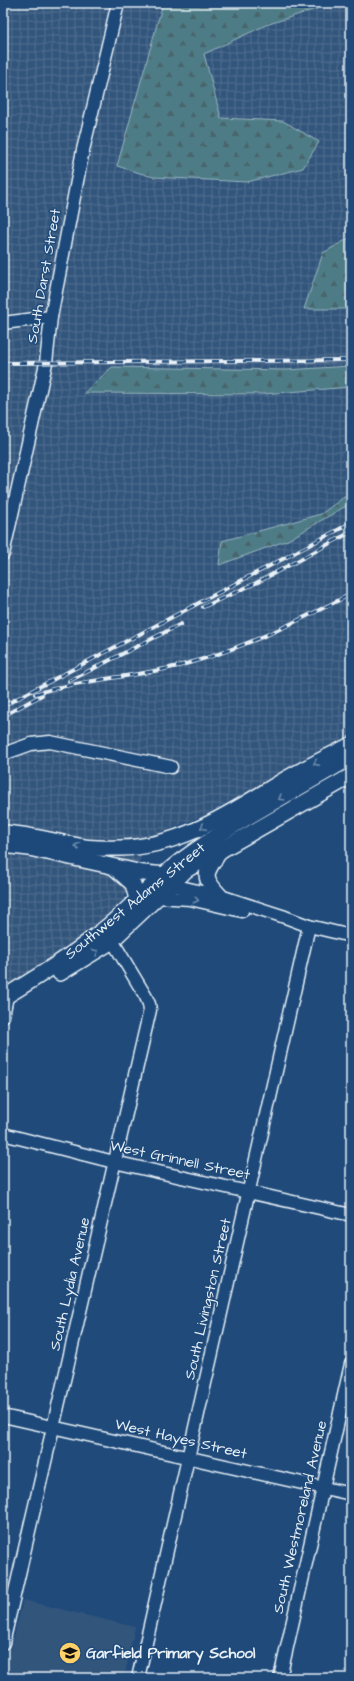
<svg xmlns="http://www.w3.org/2000/svg" width="354" height="1681" viewBox="0 0 354 1681" font-family="'Architects Daughter',sans-serif">
	<defs>
		<pattern id="industrial-grid" width="8" height="8" patternUnits="userSpaceOnUse"><rect width="8" height="8" fill="#33557c"/><path d="M0 4h8M4 0v8" fill="none" stroke="#516e8f"/></pattern>
		<pattern id="forest-firs" width="22" height="20" patternUnits="userSpaceOnUse"><rect width="22" height="20" fill="#4d7c87"/><path d="M5 1l3.5 6h-7zM16 11l3.5 6h-7z" fill="#4a656c"/></pattern>
	</defs>
	<rect width="100%" height="100%" fill="#1f4a7a"/>
	<filter id="ink" filterUnits="userSpaceOnUse"><feTurbulence type="fractalNoise" baseFrequency=".025" numOctaves="2"/><feDisplacementMap in="SourceGraphic" scale="8" xChannelSelector="R" yChannelSelector="G"/><feConvolveMatrix kernelMatrix="1 2 1 2 8 2 1 2 1" color-interpolation-filters="sRGB"/></filter>
	<g filter="url(#ink)">
		<!-- built -->
		<path fill="#33557c" d="M23 1600 135 1627 124 1678H4Z"/>
		<!-- industrial -->
		<path fill="url(#industrial-grid)" d="M3 3H351V735L205 815 149 837 122 903 107 920 70 950 3 988Z"/>
		<!-- forest -->
		<g fill="url(#forest-firs)" stroke="#9ab6c0">
			<path d="M163 3H330L328 5 266 25 204 54 221 118 283 121 319 142 303 168 247 182 153 177 117 166Z"/>
			<path d="M351 237V309H304L323 253Z"/>
			<path d="M351 366V387L263 394 84 393 112 367 286 370Z"/>
			<path d="M351 492V503L288 540 219 565 222 541 321 514Z"/>
		</g>
		<g fill="none" stroke-linecap="round" stroke-linejoin="round">
			<!-- minor casing -->
			<g stroke="#e8f1f8" stroke-width="15">
				<g id="minor">
					<path d="M3 323 51 317"/>
					<path d="M3 554 46 363 51 317 83 150 118 3"/>
					<path d="M3 754 31 744 50 742 171 767"/>
					<path d="M164 885 176 886 220 896 285 917 309 926 351 936"/>
					<path d="M157 897 190 899 242 911"/>
					<path d="M3 1016 7 996"/>
					<path d="M3 1134 114 1162 351 1215"/>
					<path d="M3 1416 351 1494"/>
					<path d="M3 1643 150 1010 149 1004 146 997 112 940"/>
					<path d="M138 1678 309 926"/>
					<path d="M280 1678 351 1364"/>
				</g>
			</g>
			<!-- major casing -->
			<g stroke="#e8f1f8" stroke-width="18">
				<g id="major">
					<path d="M3 833C30 834 57 843 84 847 96 849 108 848 120 848 183 847 234 810 286 779 307 767 329 756 351 745"/>
					<path d="M3 845 29 848 143 873 167 875"/>
					<path d="M115 868 133 884 137 899"/>
					<path d="M220 896C200 875 206 873 220 851"/>
					<path d="M60 973 109 943 186 870 351 776"/>
					<path d="M3 998C37 977 72 956 103 930 131 908 154 881 182 860 235 821 295 791 351 757"/>
				</g>
			</g>
			<!-- minor -->
			<use href="#minor" stroke="#1f4a7a" stroke-width="12"/>
			<!-- major -->
			<use href="#major" stroke="#1f4a7a" stroke-width="15"/>
			<!-- rail casing -->
			<g stroke="#e8f1f8" stroke-width="4">
				<g id="rail">
					<path d="M3 363 351 360"/>
					<path d="M203 607 256 583 351 532"/>
					<path d="M69 681 181 624"/>
					<path d="M35 694C82 679 130 678 178 666 239 651 296 622 351 594"/>
					<path d="M3 706 351 523"/>
					<path d="M3 716 42 695"/>
				</g>
			</g>
			<!-- rail -->
			<use href="#rail" stroke="#1f4a7a" stroke-width="2.5" stroke-dasharray="8" stroke-linecap="butt"/>
		</g>
		<!-- one-way arrows -->
		<defs><path id="oneway-chevron" d="M-2-3.5L2.5 0L-2 3.5" fill="none" stroke-width="1.6" stroke-linecap="round" stroke-linejoin="round"/></defs>
		<g stroke="#6f8dac">
			<use href="#oneway-chevron" transform="translate(316 763) rotate(153)"/>
			<use href="#oneway-chevron" transform="translate(281 798) rotate(150)"/>
			<use href="#oneway-chevron" transform="translate(203 827) rotate(155)"/>
			<use href="#oneway-chevron" transform="translate(77 846) rotate(-169)"/>
			<use href="#oneway-chevron" transform="translate(196 900) rotate(13)"/>
			<use href="#oneway-chevron" transform="translate(96 952) rotate(-31)"/>
		</g>
	</g>
	<!-- icons -->
	<defs>
		<g id="school-disc" transform="scale(1.15)"><circle r="9.5" fill="#ffd166" stroke="#1f4a7a"/><path d="M0-5L7-2L0 1L-7-2ZM-4 1L0 2.5L4 1V4Q0 6-4 4Z" fill="#111"/></g>
	</defs>
	<g fill-rule="evenodd">
		<use href="#school-disc" x="70" y="1653"/>
	</g>
	<g text-anchor="middle" dominant-baseline="central" stroke-width="3" stroke-linejoin="round" paint-order="stroke">
		<!-- street labels -->
		<g font-size="15" fill="#e8f1f8" stroke="#1f4a7a">
			<text transform="translate(44 276) rotate(-80)">South Darst Street</text>
			<text transform="translate(135 901) rotate(-39)">Southwest Adams Street</text>
			<text transform="translate(180 1160) rotate(12)">West Grinnell Street</text>
			<text transform="translate(70 1284) rotate(-77)">South Lydia Avenue</text>
			<text transform="translate(208 1299) rotate(-77)">South Livingston Street</text>
			<text transform="translate(181 1439) rotate(13)">West Hayes Street</text>
			<text transform="translate(300 1517) rotate(-77)">South Westmoreland Avenue</text>
		</g>
		<!-- poi labels -->
		<g font-size="15" font-weight="bold" fill="#e8f1f8" stroke="#1f4a7a" text-anchor="start">
			<text x="86" y="1653">Garfield Primary School</text>
		</g>
	</g>
	<!-- margin -->
	<rect width="354" height="1681" fill="none" stroke="#1f4a7a" stroke-width="16"/>
	<rect x="8" y="8" width="338" height="1665" fill="none" stroke="#e8f1f8" stroke-width="1.5" filter="url(#ink)"/>
</svg>
